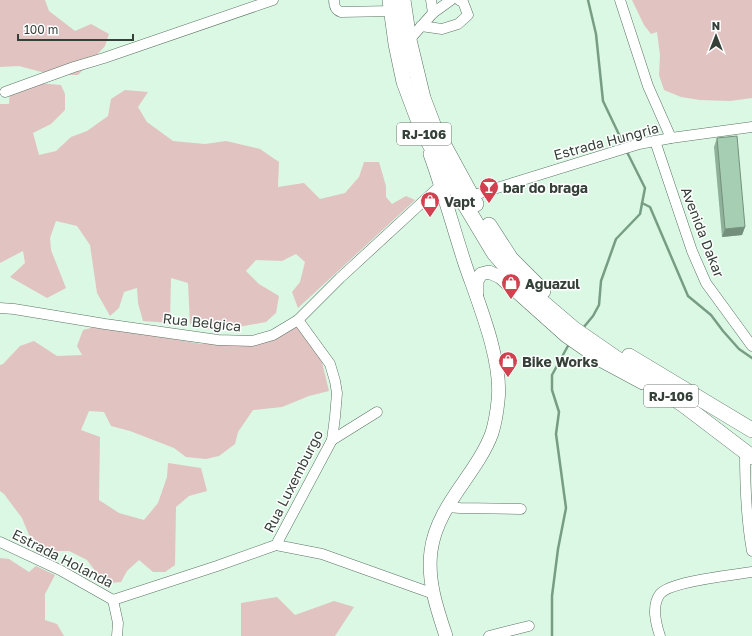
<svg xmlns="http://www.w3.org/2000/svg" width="752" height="636" viewBox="0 0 752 636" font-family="'Golos Text',sans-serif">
	<rect width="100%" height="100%" fill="#dbf8e4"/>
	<!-- green -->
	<g fill="#e1c3c2">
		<path d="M0 0H45L49 11 75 31 91 24 109 34 105 46 78 75H53L19 66 0 67Z"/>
		<path d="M632 0H752V98L730 101 700 100 681 97 664 90 659 75 660 55 657 32 651 34 644 25Z"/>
		<path d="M26 82 61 85 65 94V110L51 124 33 133 39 155 56 151 71 137 87 131 108 116 111 99 125 90 148 92 138 107 147 122 173 141 205 144 226 141 260 149 279 162 278 187 304 183 320 199 345 193 359 177 364 162H379L386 186V197L392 204 406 196 415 200 298 308 292 292 300 282 305 262 296 254 282 261 256 260 246 271 259 284 279 296 276 313 266 322 216 331 190 324 188 283 171 278 170 323 143 321 138 303 137 288 124 292 119 308 110 316 97 293 90 245 77 226 56 221 50 238 51 250 66 288 47 298 10 277 25 263 23 251 0 263V104H9L10 88Z"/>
		<path d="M98 326 202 344 250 343 298 327 321 358 329 391 309 396 282 407 253 410 238 432 235 444 219 456 206 459 186 457 174 448 130 431 111 426 104 412 89 411 81 430 100 437 99 500 119 513 144 520 158 503 167 477 168 463 201 468 207 491 189 496 176 507 175 565 165 572H153L139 560 127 571 121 582 110 583 99 576 87 560 69 551H49L29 535 22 518 4 494 0 491V365L3 364 20 346 34 341 57 356 82 355 77 346 83 330Z"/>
		<path d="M0 558 9 559 29 572 36 566 55 575 45 594V620L57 624 64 636H0Z"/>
		<path d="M277 597 295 615 334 601 354 607 335 636H241V603Z"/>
	</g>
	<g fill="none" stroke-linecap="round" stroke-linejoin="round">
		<!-- stream -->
		<g stroke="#779e84" stroke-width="2.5">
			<path d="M588 0 596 34 603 101 624 145"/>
			<path d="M642 203 650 207 688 296 711 315 723 331 739 349 752 358"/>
			<path d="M583 328 593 316 599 305 601 281 616 239 640 214 645 188 626 150"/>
			<path d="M552 636V596L558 549 566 508 556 434 559 412 552 390V375L569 344"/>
		</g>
		<!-- minor casing -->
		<g stroke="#5b7463" stroke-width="11">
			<g id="minor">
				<path d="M334 0C334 6 335 10 341 12L391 11"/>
				<path d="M431 0 433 13"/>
				<path d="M620 0 648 86 671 138"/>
				<path d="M421 26 442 29 458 24 468 15 463 2 459 0"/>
				<path d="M409 40 433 13 451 0"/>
				<path d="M5 92 74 67 104 58 273 0"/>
				<path d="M655 141 692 251 706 283 752 346"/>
				<path d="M471 196 639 144 671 138 752 127"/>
				<path d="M0 308 14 309 105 324 218 340 252 341 273 335 298 320 340 278 441 185"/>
				<path d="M332 440 377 412"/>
				<path d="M745 452C745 485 746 518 752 551"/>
				<path d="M447 507 460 508 521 509"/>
				<path d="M0 542 60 570 113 600"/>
				<path d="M276 545 332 440 335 417 337 393 335 381 330 364 298 320"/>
				<path d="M117 636 118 623 113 600 217 566 276 545 322 554 434 594"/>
				<path d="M489 636 529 626"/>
				<path d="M660 636C656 624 651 606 660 594 670 581 734 575 752 572"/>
			</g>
		</g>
		<!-- major casing -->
		<g stroke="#5b7463" stroke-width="14">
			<g id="major">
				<path d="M430 154C443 190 453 227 465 264 478 302 503 361 498 401 497 411 495 423 492 433 477 474 437 505 431 551 427 580 437 609 446 636"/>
				<path d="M477 293V281L481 274 489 272 500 277 566 336 602 361 643 383"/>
			</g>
		</g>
		<!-- highway casing -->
		<g stroke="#5b7463" stroke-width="16">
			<g id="highway">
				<path d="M390 0 396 44 404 82 422 130 443 168 494 253 520 283 574 329 685 406 752 457"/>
				<path d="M403 0 409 40 423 98 434 127 476 204"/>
				<path d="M489 225 511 259 543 291"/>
				<path d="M629 356 752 430"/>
			</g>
		</g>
		<!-- minor -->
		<use href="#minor" stroke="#fff" stroke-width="10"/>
		<!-- major -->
		<use href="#major" stroke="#fff" stroke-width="13"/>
		<!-- highway -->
		<use href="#highway" stroke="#fff" stroke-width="15"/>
	</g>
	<!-- wall -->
	<path fill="#8fb199" d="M717 138 745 227 742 235 722 237 714 147Z"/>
	<!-- shaded-wall -->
	<path fill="#74907d" d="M745 227 742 235 722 237 725 229Z"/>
	<!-- building -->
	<path fill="#a6ceb2" stroke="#74907d" d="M737 136 745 227 725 229 717 138Z"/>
	<!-- icons -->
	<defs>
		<g id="bar-pin" transform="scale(1)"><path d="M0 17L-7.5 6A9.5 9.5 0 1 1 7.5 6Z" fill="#d1414f" stroke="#fff"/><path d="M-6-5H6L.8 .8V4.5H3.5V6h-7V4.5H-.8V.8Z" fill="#fff"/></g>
		<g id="shop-pin" transform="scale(1)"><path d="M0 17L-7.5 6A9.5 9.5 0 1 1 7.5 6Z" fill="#d1414f" stroke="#fff"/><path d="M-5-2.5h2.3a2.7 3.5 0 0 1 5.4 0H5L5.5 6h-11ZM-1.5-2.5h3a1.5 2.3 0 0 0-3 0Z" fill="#fff"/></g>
	</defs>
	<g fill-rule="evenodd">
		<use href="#bar-pin" x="489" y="187"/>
		<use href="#shop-pin" x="430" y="201"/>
		<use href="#shop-pin" x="511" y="283"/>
		<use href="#shop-pin" x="508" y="361"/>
	</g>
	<g text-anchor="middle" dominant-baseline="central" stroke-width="3" stroke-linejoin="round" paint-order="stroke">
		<!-- shield labels -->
		<g fill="#fff" stroke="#717974" stroke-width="1">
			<rect x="397" y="123" width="54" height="22" rx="3"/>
			<rect x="644" y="385" width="54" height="22" rx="3"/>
		</g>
		<g font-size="13" font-weight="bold" fill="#344038">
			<text x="424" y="134">RJ-106</text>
			<text x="671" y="396">RJ-106</text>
		</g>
		<!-- street labels -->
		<g font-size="14" fill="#344038" stroke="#fff">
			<text transform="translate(606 141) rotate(-15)">Estrada Hungria</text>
			<text transform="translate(703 232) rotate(69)">Avenida Dakar</text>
			<text transform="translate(202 322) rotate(6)">Rua Belgica</text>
			<text transform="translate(293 481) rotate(-63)">Rua Luxemburgo</text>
			<text transform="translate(63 558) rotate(27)">Estrada Holanda</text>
		</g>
		<!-- poi labels -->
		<g font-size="14" font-weight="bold" fill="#344038" stroke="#fff" text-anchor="start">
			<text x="503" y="187">bar do braga</text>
			<text x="444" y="201">Vapt</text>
			<text x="525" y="283">Aguazul</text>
			<text x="522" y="361">Bike Works</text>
		</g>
	</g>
	<!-- north arrow -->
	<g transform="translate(716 36)" stroke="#ffffff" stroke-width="3" paint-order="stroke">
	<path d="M0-3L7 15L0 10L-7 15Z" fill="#344038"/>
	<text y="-6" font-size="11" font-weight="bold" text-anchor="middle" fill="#344038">N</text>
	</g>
	<!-- scale -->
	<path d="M18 34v6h115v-6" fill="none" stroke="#344038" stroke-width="2"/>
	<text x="24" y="34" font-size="12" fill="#344038" stroke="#ffffff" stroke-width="3" paint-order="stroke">100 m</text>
</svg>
